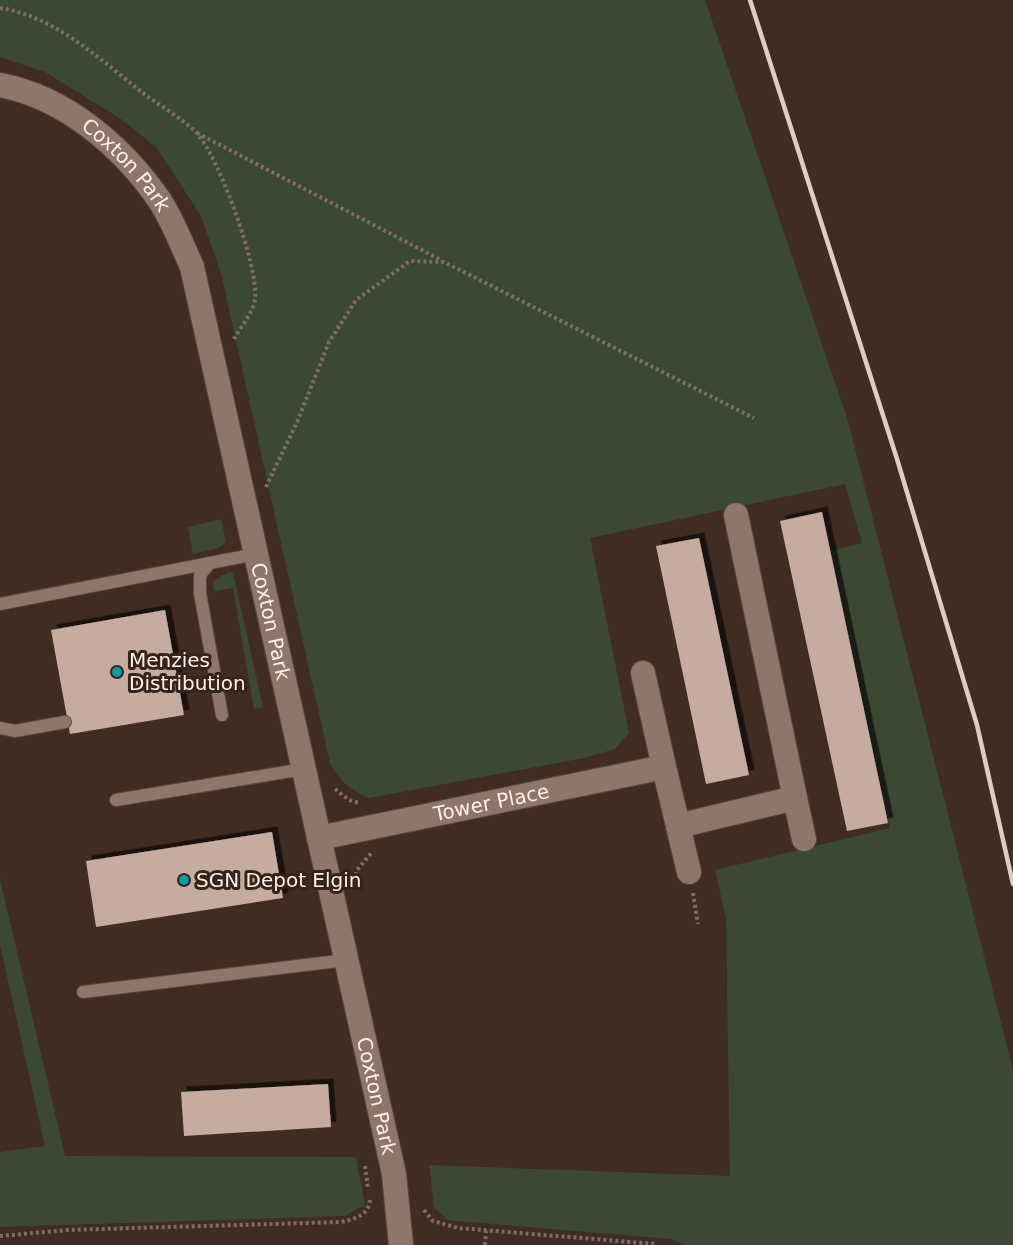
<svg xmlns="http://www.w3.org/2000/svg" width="1013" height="1245" viewBox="0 0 1013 1245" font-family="'DejaVu Sans',sans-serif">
	<defs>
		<filter id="shadow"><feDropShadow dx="5.5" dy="-5.5" stdDeviation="0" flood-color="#0009"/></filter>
	</defs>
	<rect width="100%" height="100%" fill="#412c22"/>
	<!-- green -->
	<g fill="#3b4932">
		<path d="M0 0H705L848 421 1013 1070V1245H686L671 1239 447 1220 434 1207 429 1165 730 1176 726 918 715 870 890 828 830 551 862 543 845 484 590 538 629 733 615 749 584 758 369 798C350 790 340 781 330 763L221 273 201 216 157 148 121 119 45 72 0 57Z"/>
		<path d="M221 519 226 542 219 548 193 554 188 527Z"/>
		<path d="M229 572 233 573 263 707 254 709 233 588 214 591 213 581Z"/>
		<path d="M0 879 65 1156 356 1157 365 1205 344 1216 0 1227V1152L45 1146 0 945Z"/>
	</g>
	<!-- building -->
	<g fill="#c6aca0" filter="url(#shadow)">
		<path d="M822 512 888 823 847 831 780 521Z"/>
		<path d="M699 538 749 775 706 784 656 546Z"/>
		<path d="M165 610 184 715 70 734 51 630Z"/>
		<path d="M272 832 283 898 96 927 86 861Z"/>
		<path d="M328 1084 331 1127 184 1136 181 1092Z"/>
	</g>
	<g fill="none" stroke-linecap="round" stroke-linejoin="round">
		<!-- lane casing -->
		<g stroke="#5a4940" stroke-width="14">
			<g id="lane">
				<path d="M0 604 210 563"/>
				<path d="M222 715 200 593V575L210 563 256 554"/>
				<path d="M0 728 15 731 65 722"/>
				<path d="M116 800 304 769"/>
				<path d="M83 992 346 960"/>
			</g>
		</g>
		<!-- street casing -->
		<g stroke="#5a4940" stroke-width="26">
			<g id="street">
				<path id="s1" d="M0 85C65 97 123 147 160 201 173 221 182 245 192 267L394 1174 401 1245"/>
				<path d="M643 673 664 767"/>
				<path d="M795 798 804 839"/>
				<path d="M678 826 795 798 736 515"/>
				<path id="s2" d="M319 838 664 767 689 872"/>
			</g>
		</g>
		<!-- path -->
		<g stroke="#7f6c64" stroke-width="4" stroke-dasharray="3 3" stroke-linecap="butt">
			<path d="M0 8C55 16 102 61 144 94 161 106 181 118 196 132 218 155 259 267 255 299 253 314 241 326 234 339"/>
			<path d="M197 133 441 260"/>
			<path d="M266 487 298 420 329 342 356 300 410 261 444 262 754 418"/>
			<path d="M335 789 349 800 359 803"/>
			<path d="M354 881 357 870 372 852"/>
			<path d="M693 893 698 924"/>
			<path d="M365 1166 368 1188"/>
			<path d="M424 1210 433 1221 458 1228 656 1244"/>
			<path d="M0 1236 67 1230 341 1222C355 1219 370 1215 370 1198"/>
			<path d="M485 1245 486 1231"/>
		</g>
		<!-- lane -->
		<use href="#lane" stroke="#8e766a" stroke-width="12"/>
		<!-- street -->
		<use href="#street" stroke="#8e766a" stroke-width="24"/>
		<!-- rail -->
		<path stroke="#dccdc6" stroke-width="4.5" d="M750 0 897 459 977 725 1013 884"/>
	</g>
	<!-- markers -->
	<g fill="#0f9aa8" stroke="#362319" stroke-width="2">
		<circle cx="117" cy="672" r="6"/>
		<circle cx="184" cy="880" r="6"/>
	</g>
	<g text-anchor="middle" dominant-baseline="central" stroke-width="6" stroke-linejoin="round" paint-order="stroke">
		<!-- street labels -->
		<g font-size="20" fill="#fdefe9" stroke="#362319">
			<text stroke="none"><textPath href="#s1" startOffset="153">Coxton Park</textPath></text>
			<text stroke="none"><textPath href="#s1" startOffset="639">Coxton Park</textPath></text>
			<text stroke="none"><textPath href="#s2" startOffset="176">Tower Place</textPath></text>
			<text stroke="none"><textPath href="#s1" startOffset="1125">Coxton Park</textPath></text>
		</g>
		<!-- poi labels -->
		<g font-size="20" fill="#fdefe9" stroke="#362319" text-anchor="start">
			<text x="129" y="660">Menzies<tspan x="129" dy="23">Distribution</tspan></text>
			<text x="196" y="880">SGN Depot Elgin</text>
		</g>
	</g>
</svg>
